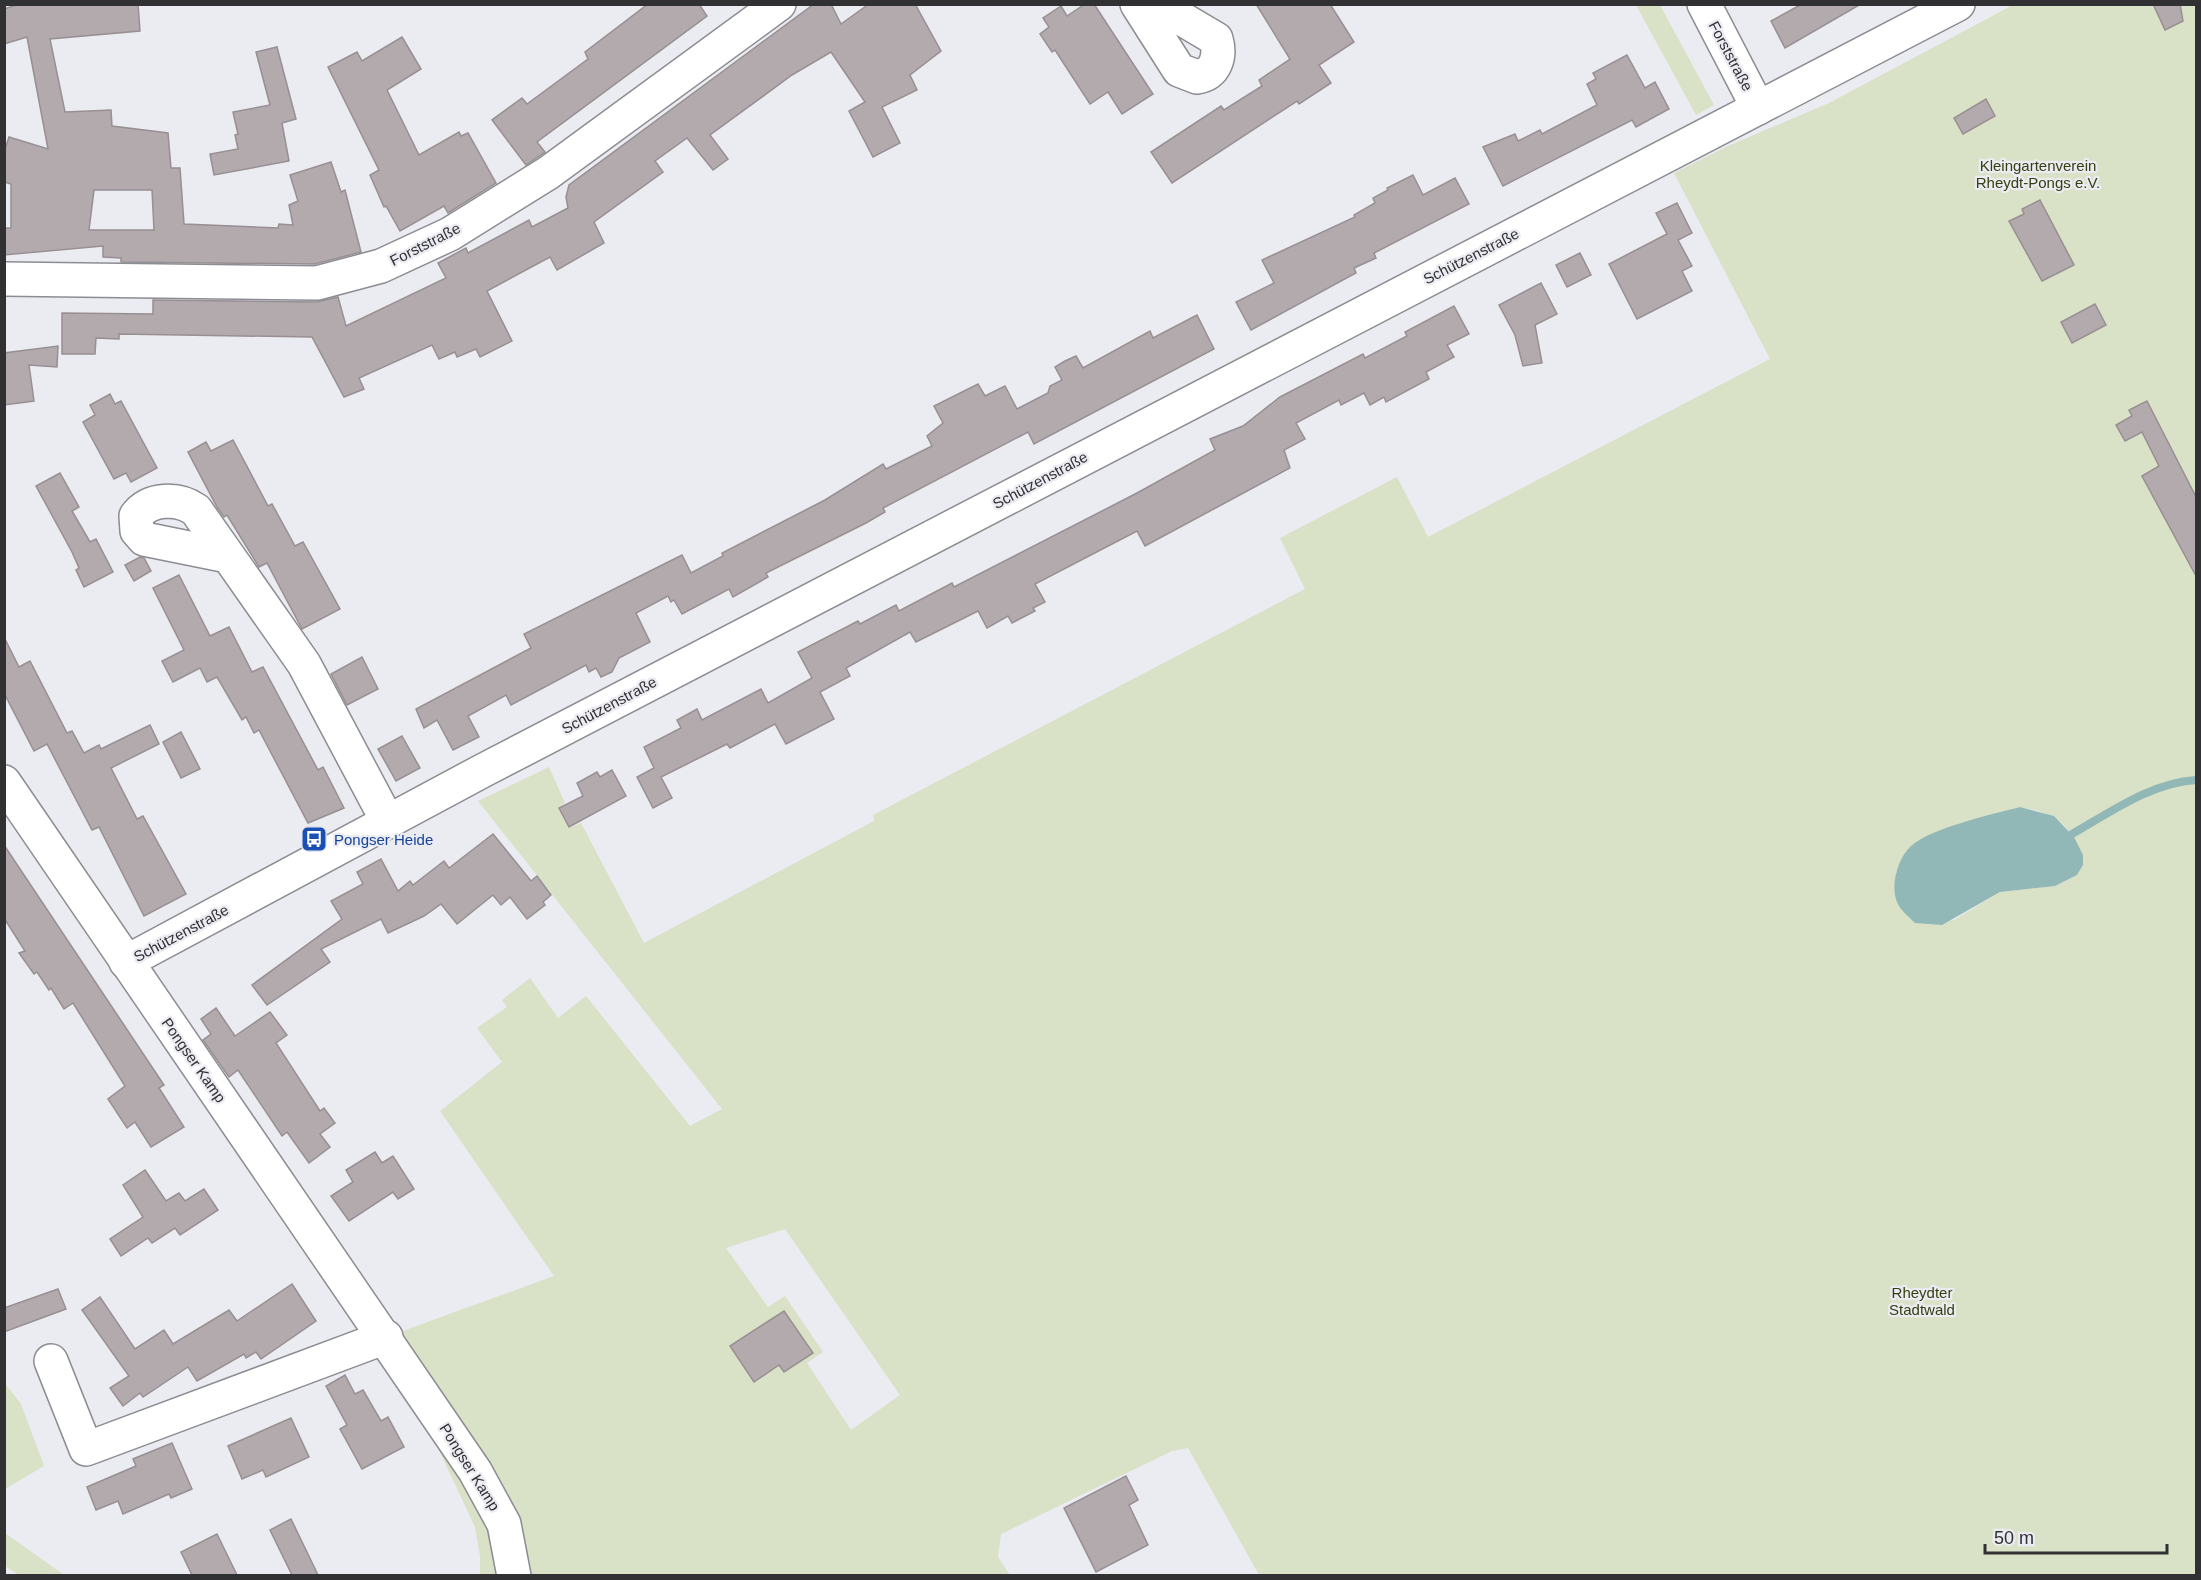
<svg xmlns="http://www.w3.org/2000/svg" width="2201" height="1580" viewBox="0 0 2201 1580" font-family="Arial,sans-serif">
	<rect width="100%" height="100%" fill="#ebebf2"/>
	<!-- green -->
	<g fill="#d9e1c6" fill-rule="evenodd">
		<path d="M1636 5H1660L1714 105 1696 115Z"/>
		<path d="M2013 5H2196V1575H1259L1188 1448 1172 1451 1001 1534 998 1557 1010 1575H480V1556L475 1527 386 1337 554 1276 440 1111 502 1062 477 1028 507 1007 502 1000 530 978 558 1018 586 996 690 1126 722 1109 478 801 549 767 565 803 558 808 569 828 581 823 644 943 874 821 873 815 1305 589 1280 538 1397 477 1428 537 1770 359 1674 173 1728 146 1829 103ZM2020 807C2062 815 2071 825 2083 865L2077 875 2055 886 2000 892 1954 920 1915 923 1897 902 1896 872 1911 846 1935 833ZM785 1229 900 1395 851 1430 807 1363 823 1352 785 1296 768 1307 726 1248Z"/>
		<path d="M4 1382 21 1404 44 1466 5 1489Z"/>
		<path d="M5 1533 64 1575H19L5 1566Z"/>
	</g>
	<!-- water -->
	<path fill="#91b7b7" d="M2020 807 2054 816 2074 837 2083 855V865L2077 875 2055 886 2000 892 1942 925 1915 923C1909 917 1900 910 1897 902 1890 885 1898 858 1911 846 1931 828 1993 814 2020 807Z"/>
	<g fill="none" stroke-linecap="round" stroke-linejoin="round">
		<!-- stream -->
		<path stroke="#91b7b7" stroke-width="8" d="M2072 834C2111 812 2150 783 2196 780"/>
	</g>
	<!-- building -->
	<g fill="#b2aaad" stroke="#978f92" stroke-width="1.5" fill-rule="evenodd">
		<path d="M19 4H138L140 31 50 39 65 112 111 110 112 126 168 133 171 168H180L184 224 278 228 279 224 293 225 289 205 298 201 290 175 331 162 341 192 345 190 361 252 315 264 121 262V258L103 257V246L4 255V228H11V184L4 182V152L9 137 48 149 27 37 4 44V9ZM94 190H152L154 230H89Z"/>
		<path d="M648 4H699L707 16 537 142 545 152 526 165 492 120 522 98 527 104 588 59 585 52Z"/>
		<path d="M814 4H831L841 24 869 4H915L941 51 910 75 917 90 882 107 900 143 873 157 849 111 865 102 831 52 792 75 710 135 728 159 713 170 687 138 655 161 663 172 594 222 604 243 557 270 550 257 487 291 512 341 480 357 476 349 457 357 455 352 439 359 432 345 359 378 364 389 344 397 312 337 119 334V339L96 338 95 354H62V313L153 314V300L317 302 338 297 346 326 446 278 438 263 466 248 468 253 529 220 532 227 568 208 566 197 569 185Z"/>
		<path d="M1085 4H1094L1153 94 1122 114 1108 92 1090 104 1055 50 1052 52 1040 34 1049 27 1043 18 1061 6 1067 16Z"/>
		<path d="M1256 4H1330L1354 42 1319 65 1331 83 1299 104 1297 101 1172 183 1151 152 1221 106 1224 110 1262 86 1259 80 1290 59Z"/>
		<path d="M1802 4H1861L1785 48 1771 21Z"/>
		<path d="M2153 4H2180L2183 21 2165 30Z"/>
		<path d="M402 37 421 69 387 90 419 155 459 132 461 136 468 133 496 183 448 213 444 206 400 231 386 206 384 207 370 175 379 170 328 67 357 52 362 61Z"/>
		<path d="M277 47 296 119 282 123 289 161 214 175 210 154 238 149 235 135 238 134 233 112 270 105 256 52Z"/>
		<path d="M1627 55 1645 88 1655 82 1669 109 1636 127 1632 120 1503 186 1483 147 1515 134 1518 141 1540 130 1542 134 1597 105 1587 84 1596 79 1593 73Z"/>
		<path d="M1986 99 1995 116 1963 134 1954 118Z"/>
		<path d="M1413 175 1423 195 1455 178 1469 204 1374 253 1376 258 1354 268 1356 273 1251 330 1236 302 1274 283 1262 260 1355 217 1354 215 1375 203 1373 198 1388 190 1387 188Z"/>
		<path d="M2040 200 2074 265 2042 281 2009 221 2024 214 2022 209Z"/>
		<path d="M1677 203 1692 233 1678 240 1692 266 1682 271 1692 291 1637 319 1609 264 1667 234 1656 213Z"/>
		<path d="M1580 253 1591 275 1567 287 1556 265Z"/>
		<path d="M1541 283 1557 314 1535 325 1542 363 1523 366 1515 335 1499 305Z"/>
		<path d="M2095 304 2106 325 2072 343 2061 322Z"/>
		<path d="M1454 306 1469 334 1447 345 1454 357 1426 372 1429 379 1386 402 1384 397 1370 405 1364 393 1341 405 1339 400 1296 423 1305 439 1284 450 1290 468 1145 546 1137 531 1035 584 1045 602 1033 608 1035 611 1012 623 1008 616 987 628 978 611 916 642 910 632 846 668 850 676 820 692 834 719 786 744 775 724 730 748 727 744 661 777 672 798 653 808 637 777 654 768 644 747 681 728 677 720 697 709 702 720 761 689 768 703 812 678 798 652 858 621 860 624 896 605 899 611 952 583 954 587 1137 493 1215 450 1210 439 1243 426 1280 397 1363 354 1365 358 1407 336 1405 332Z"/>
		<path d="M1197 315 1214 349 1034 444 1028 432 883 508 885 512 866 523 766 573 768 577 733 597 729 589 682 614 674 600 671 602 668 596 636 613 650 642 619 658 612 672 601 677 596 668 589 672 586 665 511 705 506 695 468 716 479 737 453 750 437 720 424 728 416 709 531 648 524 634 682 555 691 573 723 556 722 553 825 500 883 464 886 469 932 446 927 436 943 423 934 406 978 384 985 396 1005 386 1017 409 1048 393 1050 386 1062 380 1055 367 1065 361 1076 356 1083 368 1150 331 1153 338Z"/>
		<path d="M58 346 57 367 29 365 34 401 4 405V353Z"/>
		<path d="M110 394 115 404 121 401 157 468 131 482 126 473 114 479 83 422 95 415 90 405Z"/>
		<path d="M2147 401 2196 497V576L2142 476 2159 466 2142 432 2125 441 2116 425 2132 416 2129 410Z"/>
		<path d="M233 440 268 506 272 504 295 546 303 542 340 609 302 629 267 563 259 567 227 515 224 517 217 507 188 452 206 442 211 451Z"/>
		<path d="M60 473 79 507 72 511 90 542 96 539 113 572 84 587 76 570 79 568 72 552 36 486Z"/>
		<path d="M140 557 144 558 151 571 134 581 125 565Z"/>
		<path d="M179 575 210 636 229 627 252 672 263 667 318 770 323 767 344 808 308 823 259 730 254 733 246 717 242 720 217 677 207 682 200 668 173 682 162 661 184 650 153 588Z"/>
		<path d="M4 637 19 667 30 661 67 733 72 731 84 753 99 745 101 749 150 725 159 744 111 768 137 819 143 816 186 894 144 916 99 827 92 830 47 744 34 751 4 693Z"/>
		<path d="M362 657 378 689 347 705 331 674Z"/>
		<path d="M181 732 200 769 181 778 163 742Z"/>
		<path d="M402 736 420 768 396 781 378 749Z"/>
		<path d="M612 770 626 796 569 827 559 808 583 796 577 783 597 772 600 777Z"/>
		<path d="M493 834 531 881 537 876 551 895 543 902 545 905 527 919 510 897 501 905 493 895 457 924 441 904 424 916 388 933 381 919 321 949 330 962 267 1005 252 985 342 919 331 901 363 884 357 872 381 859 398 891 410 881 413 885 444 861 449 868Z"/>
		<path d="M4 845 164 1085 159 1088 184 1127 151 1147 135 1122 127 1128 108 1099 125 1086 73 1003 64 1009 51 988 49 990 37 972 34 974 19 953 25 951 4 918Z"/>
		<path d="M216 1008 235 1036 270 1012 287 1035 276 1043 320 1111 324 1108 335 1123 320 1134 330 1147 309 1163 287 1132 282 1136 238 1070 229 1077 203 1040 211 1034 201 1019Z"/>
		<path d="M375 1152 382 1163 393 1156 414 1189 398 1199 393 1192 349 1221 331 1196 353 1182 346 1170Z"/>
		<path d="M145 1170 166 1201 179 1193 185 1201 204 1189 218 1210 180 1235 175 1228 152 1243 148 1238 121 1256 110 1239 143 1217 123 1185Z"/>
		<path d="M292 1284 316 1321 261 1359 256 1352 246 1358 244 1354 197 1381 188 1367 143 1397 140 1393 123 1406 110 1388 129 1376 82 1310 100 1297 135 1349 164 1330 173 1344 229 1310 237 1321Z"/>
		<path d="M58 1289 66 1309 4 1332V1308Z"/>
		<path d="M784 1311 813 1353 784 1372 779 1365 754 1382 730 1346Z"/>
		<path d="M345 1375 355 1394 363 1390 381 1421 388 1417 404 1447 362 1469 340 1429 347 1425 326 1386Z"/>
		<path d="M291 1418 309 1457 266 1477 263 1470 242 1479 228 1446Z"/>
		<path d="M172 1443 192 1489 171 1498 169 1494 123 1514 118 1501 96 1510 87 1487 136 1466 133 1459Z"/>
		<path d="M1126 1476 1138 1500 1129 1505 1148 1545 1096 1572 1064 1508Z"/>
		<path d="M291 1519 318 1575H292L270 1530Z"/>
		<path d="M217 1534 237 1575H192L181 1552Z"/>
	</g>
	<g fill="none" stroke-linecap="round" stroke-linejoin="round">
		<!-- minor casing -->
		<g stroke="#8c8c93" stroke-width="36">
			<g id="minor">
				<path d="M1137 4 1179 70 1197 77C1216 74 1221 56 1216 39L1167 10 1152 4"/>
				<path d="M1704 4 1758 108"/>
				<path d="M4 279 317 283 381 266 450 234 548 173 779 4"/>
				<path d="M228 556 144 539 137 531 136 516C149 498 178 497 196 510L304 664 388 822"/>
				<path d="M4 782 475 1471 504 1524 514 1576"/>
				<path d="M126 962 484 770 1958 4"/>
				<path d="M51 1361 86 1449 386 1337"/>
			</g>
		</g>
		<!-- minor -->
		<use href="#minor" stroke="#fff" stroke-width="33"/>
	</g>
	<!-- icons -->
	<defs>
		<g id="bus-square" transform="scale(1.35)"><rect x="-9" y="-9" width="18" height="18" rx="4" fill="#1a4fb4" stroke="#ebebf2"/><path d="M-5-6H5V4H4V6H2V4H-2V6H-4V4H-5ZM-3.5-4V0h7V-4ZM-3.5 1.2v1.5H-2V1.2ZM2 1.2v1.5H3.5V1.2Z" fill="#fff"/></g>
	</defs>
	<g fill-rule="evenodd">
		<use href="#bus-square" x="314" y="839"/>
	</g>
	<g text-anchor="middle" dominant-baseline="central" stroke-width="4.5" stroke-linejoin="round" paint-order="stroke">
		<!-- street labels -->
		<g font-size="15" fill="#313134" stroke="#ebebf2">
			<text transform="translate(1731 56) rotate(62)">Forststraße</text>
			<text transform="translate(425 244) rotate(-27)">Forststraße</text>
			<text transform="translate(1471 256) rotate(-27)">Schützenstraße</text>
			<text transform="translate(1040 480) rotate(-28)">Schützenstraße</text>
			<text transform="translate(609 705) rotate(-28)">Schützenstraße</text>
			<text transform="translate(181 933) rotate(-28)">Schützenstraße</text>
			<text transform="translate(194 1060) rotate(55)">Pongser Kamp</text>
			<text transform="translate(470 1467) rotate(58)">Pongser Kamp</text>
		</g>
		<!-- park labels -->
		<g font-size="15" fill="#363f0f" stroke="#ebebf2">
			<text x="2038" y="165">Kleingartenverein<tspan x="2038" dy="17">Rheydt-Pongs e.V.</tspan></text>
			<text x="1922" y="1292">Rheydter<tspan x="1922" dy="17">Stadtwald</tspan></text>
		</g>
		<!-- transit labels -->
		<g font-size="15" fill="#164399" stroke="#ebebf2" text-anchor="start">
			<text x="334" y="839">Pongser Heide</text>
		</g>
	</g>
	<!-- border -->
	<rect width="2201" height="1580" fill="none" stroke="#313134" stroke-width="12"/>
	<!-- scale -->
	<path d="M1985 1544v9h182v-9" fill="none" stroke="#313134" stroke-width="3"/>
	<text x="1994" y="1544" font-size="18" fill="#313134" stroke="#ebebf2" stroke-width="4.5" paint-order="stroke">50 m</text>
</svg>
